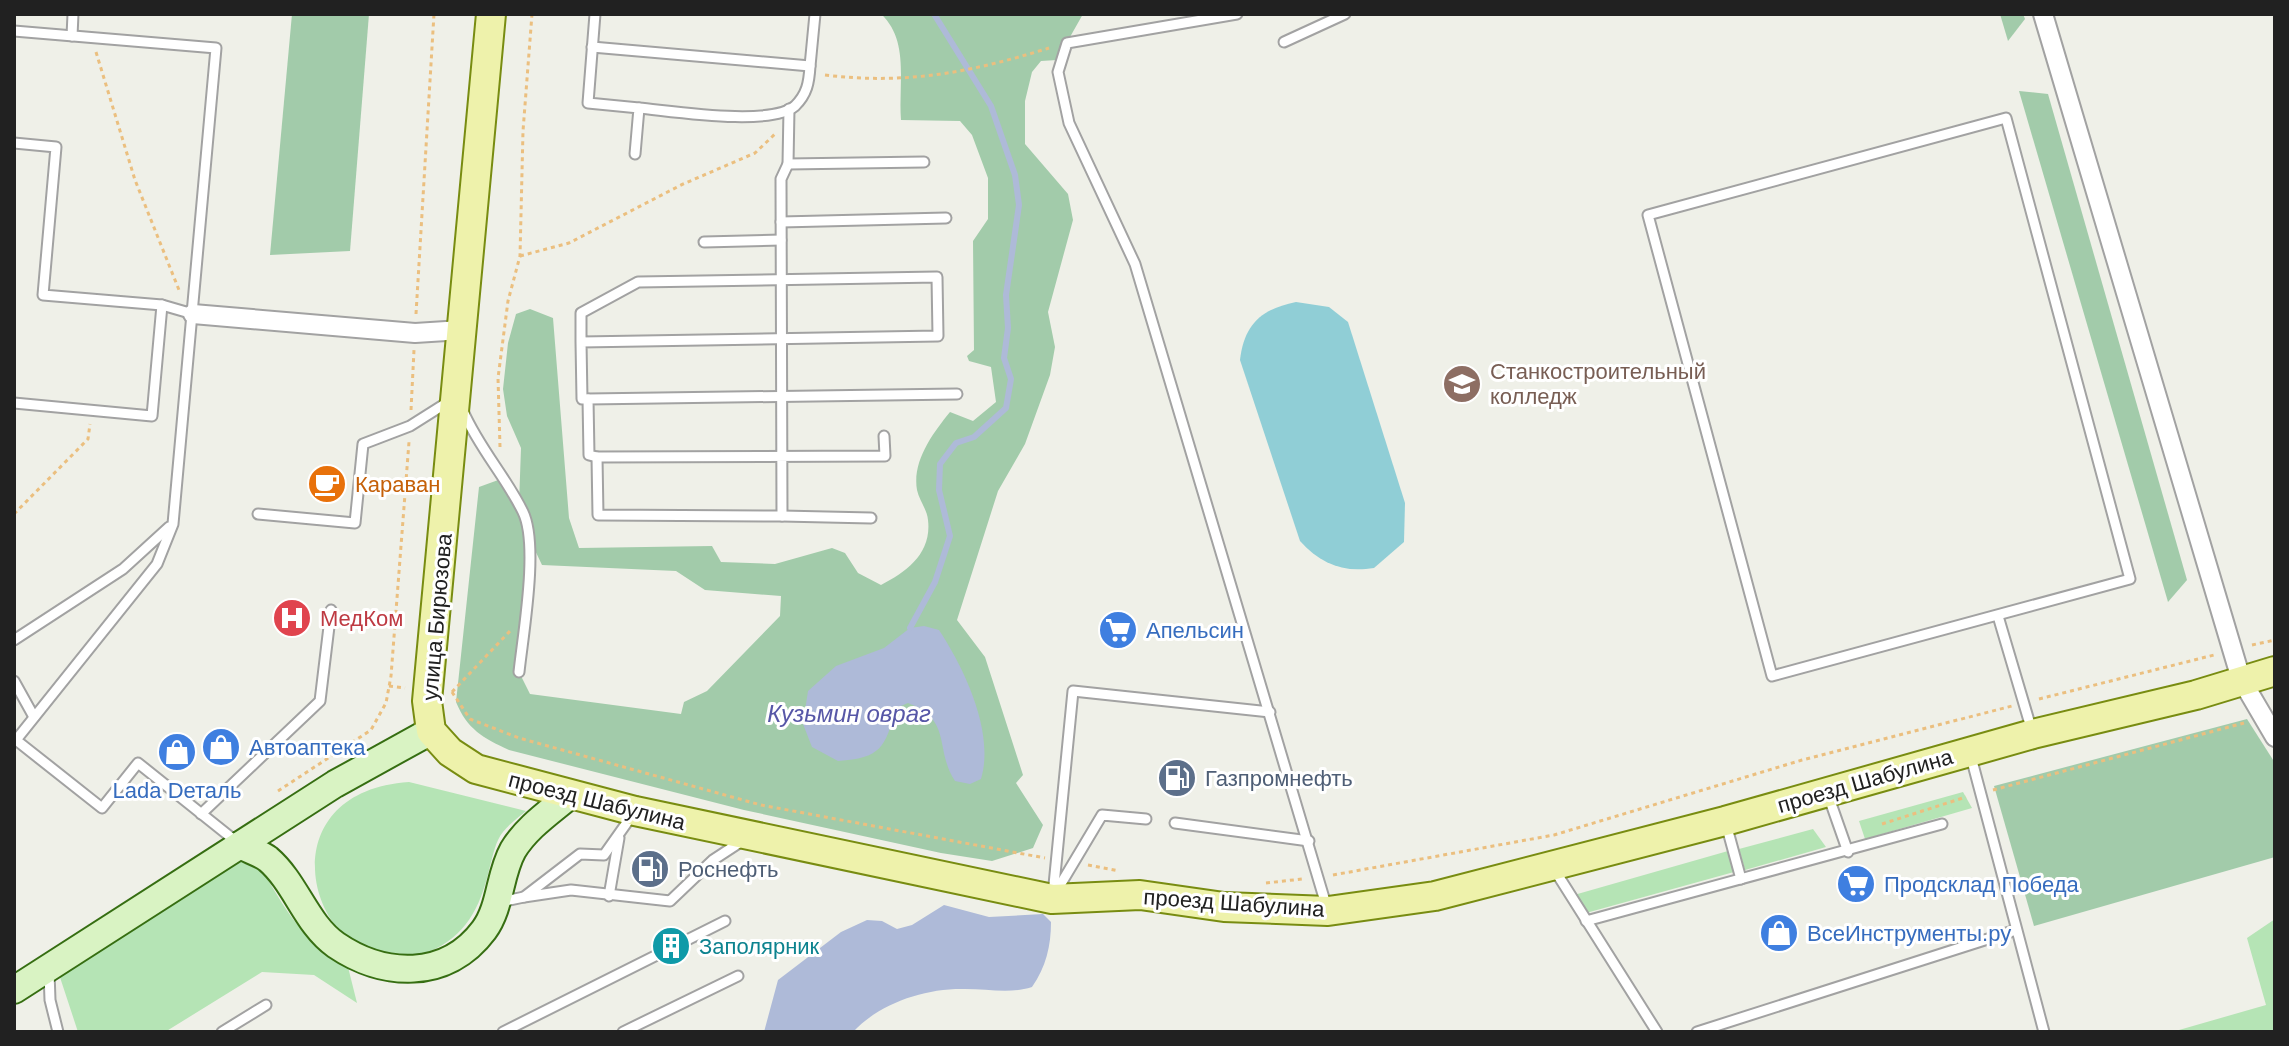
<svg xmlns="http://www.w3.org/2000/svg" width="2289" height="1046" viewBox="0 0 2289 1046" font-family="Arial,sans-serif">
	<rect width="100%" height="100%" fill="#eff0e8"/>
	<!-- grass -->
	<g fill="#b5e4b5">
		<path d="M409 782 526 811C518 818 509 824 503 832 496 840 493 855 490 866 482 901 470 932 435 949 320 1004 247 793 409 782Z"/>
		<path d="M1963 792 1972 808 1865 839 1859 821Z"/>
		<path d="M1813 829 1826 847 1745 870 1739 849Z"/>
		<path d="M216 847 254 858C283 900 294 939 346 959L357 1003 314 975 262 972 165 1032H78L52 953Z"/>
		<path d="M1728 851 1734 872 1586 913 1574 895Z"/>
		<path d="M2275 919V1032H2172L2266 1005 2247 938Z"/>
	</g>
	<!-- forest -->
	<g fill="#a2cbaa" fill-rule="evenodd">
		<path d="M292 14H369L350 251 270 255Z"/>
		<path d="M881 14H1083L1057 60 1041 61 1032 72 1025 101V144L1068 194 1073 220 1048 312 1055 347 1050 375 1025 444 998 491 957 620 985 657 1023 775 1016 783 1043 825 1033 848 992 861 941 853 744 810 509 750C483 738 467 729 456 702L479 487 501 479 519 504 521 448 507 416 503 389 508 343 516 314 530 309 553 318 569 518 579 548 712 546 721 562 775 564 832 548 845 553 858 573 881 585C907 572 932 553 928 520 927 509 919 500 917 490 912 461 933 433 950 412L973 421 996 402 991 367 969 361 967 356 974 350 973 241 988 219V178L972 135 960 121 901 120C898 84 910 41 881 14ZM532 544 542 565 676 571 705 590 781 596 780 616 707 691 684 702 681 714 530 694 519 672Z"/>
		<path d="M2000 14H2023L2025 19 2008 41Z"/>
		<path d="M2019 91 2048 94 2187 580 2168 602Z"/>
		<path d="M2247 719 2275 763V857L2034 926 1994 786Z"/>
	</g>
	<!-- pitch -->
	<path fill="#90ced6" d="M1296 302 1329 307 1348 322 1405 503 1404 542 1374 568C1343 573 1321 564 1300 541L1240 360C1244 325 1261 309 1296 302Z"/>
	<!-- water -->
	<g fill="#aebad8">
		<path d="M924 626 939 630C964 668 995 732 981 779L970 784 955 781C934 749 953 720 908 703L896 708C885 748 881 758 838 761L812 747 803 724 808 691 836 666 884 648 910 628Z"/>
		<path d="M944 905 989 917 1043 914 1051 922C1051 946 1046 967 1032 987 1010 994 989 989 965 989 925 988 880 1003 853 1032H764L778 980 841 932 867 920 882 921 897 929 912 925Z"/>
	</g>
	<g fill="none" stroke-linecap="round" stroke-linejoin="round">
		<!-- stream -->
		<path stroke="#aebad8" stroke-width="6" d="M910 628 935 582 950 536 939 490 940 464 956 443 974 437 1006 408 1011 379 1004 358 1008 328 1006 295 1019 205 1015 175 991 106 934 14"/>
		<!-- lane casing -->
		<g stroke="#a2a2a2" stroke-width="13">
			<g id="lane">
				<path d="M595 14 588 103 639 108 635 154"/>
				<path d="M1237 14 1067 43 1058 72 1069 123 1135 264 1327 908"/>
				<path d="M14 31 216 48 173 524 157 564 16 740 102 808 138 763 238 843"/>
				<path d="M72 36 73 14"/>
				<path d="M1284 42 1345 14"/>
				<path d="M592 47 810 66 815 14"/>
				<path d="M639 108C672 111 770 127 795 106 807 94 809 83 810 66"/>
				<path d="M789 109 788 164 781 179 782 516 598 515 597 457 885 456 884 436"/>
				<path d="M2006 118 2130 579 1772 676 1648 215Z"/>
				<path d="M14 143 56 147 43 295 162 305 193 314"/>
				<path d="M788 164 924 162"/>
				<path d="M781 222 946 218"/>
				<path d="M704 242 781 240"/>
				<path d="M581 342V313L638 282 937 277 938 336 581 342 582 399H588"/>
				<path d="M14 403 152 416 162 305"/>
				<path d="M463 411C479 448 506 477 523 512 539 545 523 634 519 672"/>
				<path d="M597 457 589 455 588 399 957 394"/>
				<path d="M258 514 355 523 363 444 410 426 448 402"/>
				<path d="M782 516 871 518"/>
				<path d="M1998 616 2032 731"/>
				<path d="M14 640 123 569 169 527"/>
				<path d="M14 681 34 717"/>
				<path d="M1971 757 2044 1032"/>
				<path d="M1828 795 1848 852"/>
				<path d="M201 814 320 701 331 610"/>
				<path d="M1175 823 1309 841"/>
				<path d="M1726 824 1741 879"/>
				<path d="M1554 869 1657 1032"/>
				<path d="M1056 892 1102 815 1146 819"/>
				<path d="M1053 895 1073 691 1270 712"/>
				<path d="M609 896 619 838"/>
				<path d="M524 897 571 890 670 901 713 860 742 841"/>
				<path d="M500 902 524 897 580 854 604 855 633 814"/>
				<path d="M1586 921 1942 824"/>
				<path d="M49 972 50 1000 58 1032"/>
				<path d="M222 1032 266 1005"/>
				<path d="M503 1032 725 921"/>
				<path d="M623 1032 738 976"/>
				<path d="M1697 1032 2016 930"/>
			</g>
		</g>
		<!-- street casing -->
		<g stroke="#a2a2a2" stroke-width="22">
			<g id="street">
				<path d="M2043 14 2241 679 2275 737"/>
				<path d="M193 314 415 333 462 330"/>
			</g>
		</g>
		<!-- secondary casing -->
		<g stroke="#366e12" stroke-width="30">
			<g id="secondary">
				<path d="M240 845C249 850 260 853 268 859 296 883 306 924 336 945 383 977 446 981 484 930 501 907 499 875 513 850 527 827 550 812 570 795"/>
				<path d="M14 990 335 784 431 731"/>
			</g>
		</g>
		<!-- primary casing -->
		<g stroke="#788c11" stroke-width="32">
			<path id="primary" d="M491 14 427 701 431 731 450 752 476 769 635 811 1052 899 1140 895 1224 907 1328 911 1435 896 1725 821 2033 734 2196 695 2275 671"/>
		</g>
		<!-- path -->
		<g stroke="#ebbf7f" stroke-width="3" stroke-dasharray="4 4" stroke-linecap="butt">
			<path d="M96 52 135 180 179 290"/>
			<path d="M825 75C907 85 972 72 1049 48"/>
			<path d="M520 256 569 243 681 185 755 153 775 134"/>
			<path d="M416 314 434 14"/>
			<path d="M411 410 414 350"/>
			<path d="M500 447 498 378 508 301 520 256 523 131 532 14"/>
			<path d="M14 514 88 439 90 424"/>
			<path d="M2252 645 2275 640"/>
			<path d="M389 686 405 688"/>
			<path d="M452 692 470 719 519 738 761 805 1045 858"/>
			<path d="M452 692 510 631"/>
			<path d="M2039 699 2214 655"/>
			<path d="M1993 790 2244 723"/>
			<path d="M278 791 371 730 386 703 391 676 409 442"/>
			<path d="M1882 824 1966 797"/>
			<path d="M1088 865 1119 871"/>
			<path d="M1333 875 1554 835 1802 760 2012 706"/>
			<path d="M1266 883 1302 879"/>
		</g>
		<!-- lane -->
		<use href="#lane" stroke="#fff" stroke-width="9"/>
		<!-- street -->
		<use href="#street" stroke="#fff" stroke-width="18"/>
		<!-- secondary -->
		<use href="#secondary" stroke="#d9f3c3" stroke-width="26"/>
		<!-- primary -->
		<use href="#primary" stroke="#eef2ab" stroke-width="28"/>
	</g>
	<!-- icons -->
	<defs>
		<g id="university-disc" transform="scale(2)"><circle r="9.5" fill="#8d6e63" stroke="#fff"/><path d="M0-5L7-2L0 1L-7-2ZM-4 1L0 2.5L4 1V4Q0 6-4 4Z" fill="#fff"/></g>
		<g id="cafe-disc" transform="scale(2)"><circle r="9.5" fill="#e8710a" stroke="#fff"/><path d="M-5.5-4.5H6V0H3Q3 3.5 0 3.5H-2.5Q-5.5 3.5-5.5 0ZM3-3.2v2h1.7v-2ZM-6 4.5H4V6H-6Z" fill="#fff"/></g>
		<g id="hospital-disc" transform="scale(2)"><circle r="9.5" fill="#e0444e" stroke="#fff"/><path d="M-5-5h3v3.5h4V-5h3V5h-3V1.5h-4V5h-3Z" fill="#fff"/></g>
		<g id="supermarket-disc" transform="scale(2)"><circle r="9.5" fill="#3f7fe0" stroke="#fff"/><path d="M-6-5.5h2.5l.6 2H6L4.5 2H-2.5L-4.4-4H-6ZM-1.5 3.2a1.3 1.3 0 1 0 .1 0ZM3 3.2a1.3 1.3 0 1 0 .1 0Z" fill="#fff"/></g>
		<g id="shop-disc" transform="scale(2)"><circle r="9.5" fill="#3f7fe0" stroke="#fff"/><path d="M-5-2.5h2.3a2.7 3.5 0 0 1 5.4 0H5L5.5 6h-11ZM-1.5-2.5h3a1.5 2.3 0 0 0-3 0Z" fill="#fff"/></g>
		<g id="fuel-disc" transform="scale(2)"><circle r="9.5" fill="#5c6f8a" stroke="#fff"/><path d="M-5.5-6h7V0h2V4h1.3V-2.5L3-4.5l.8-.8L6-3V5H2.5V1h-1V6h-7ZM-4.2-4.7v3.2H.2V-4.7Z" fill="#fff"/></g>
		<g id="building-disc" transform="scale(2)"><circle r="9.5" fill="#0f9aa8" stroke="#fff"/><path d="M-4-6H4V6H1V3H-1V6H-4ZM-2.5-4.3h1.7v1.8h-1.7ZM.8-4.3h1.7v1.8H.8ZM-2.5-1h1.7V.8h-1.7ZM.8-1h1.7V.8H.8Z" fill="#fff"/></g>
	</defs>
	<g fill-rule="evenodd">
		<use href="#university-disc" x="1462" y="384"/>
		<use href="#cafe-disc" x="327" y="484"/>
		<use href="#hospital-disc" x="292" y="618"/>
		<use href="#supermarket-disc" x="1118" y="630"/>
		<use href="#shop-disc" x="221" y="747"/>
		<use href="#shop-disc" x="177" y="752"/>
		<use href="#fuel-disc" x="1177" y="778"/>
		<use href="#fuel-disc" x="650" y="869"/>
		<use href="#supermarket-disc" x="1856" y="884"/>
		<use href="#shop-disc" x="1779" y="933"/>
		<use href="#building-disc" x="671" y="946"/>
	</g>
	<g text-anchor="middle" dominant-baseline="central" stroke-width="6" stroke-linejoin="round" paint-order="stroke">
		<!-- education labels -->
		<g font-size="22" fill="#785e54" stroke="#fff" text-anchor="start">
			<text x="1490" y="371">Станкостроительный<tspan x="1490" dy="25">колледж</tspan></text>
		</g>
		<!-- food labels -->
		<g font-size="22" fill="#c56008" stroke="#fff" text-anchor="start">
			<text x="355" y="484">Караван</text>
		</g>
		<!-- street labels -->
		<g font-size="22" fill="#212121" stroke="#fff">
			<text transform="translate(437 617) rotate(-85)">улица Бирюзова</text>
			<text transform="translate(1865 781) rotate(-16)">проезд Шабулина</text>
			<text transform="translate(597 801) rotate(14)">проезд Шабулина</text>
			<text transform="translate(1234 903) rotate(4)">проезд Шабулина</text>
		</g>
		<!-- health labels -->
		<g font-size="22" fill="#be3a42" stroke="#fff" text-anchor="start">
			<text x="320" y="618">МедКом</text>
		</g>
		<!-- shop labels -->
		<g font-size="22" fill="#366cbe" stroke="#fff" text-anchor="start">
			<text x="1146" y="630">Апельсин</text>
			<text x="249" y="747">Автоаптека</text>
			<text x="177" y="790" text-anchor="middle">Lada Dеталь</text>
			<text x="1884" y="884">Продсклад Победа</text>
			<text x="1807" y="933">ВсеИнструменты.ру</text>
		</g>
		<!-- service labels -->
		<g font-size="22" fill="#4e5e75" stroke="#fff" text-anchor="start">
			<text x="1205" y="778">Газпромнефть</text>
			<text x="678" y="869">Роснефть</text>
		</g>
		<!-- culture labels -->
		<g font-size="22" fill="#0d838f" stroke="#fff" text-anchor="start">
			<text x="699" y="946">Заполярник</text>
		</g>
		<!-- water labels -->
		<g font-size="24" font-style="italic" fill="#5757a7" stroke="#fff">
			<text x="849" y="713">Кузьмин овраг</text>
		</g>
	</g>
	<!-- border -->
	<rect width="2289" height="1046" fill="none" stroke="#212121" stroke-width="32"/>
</svg>
